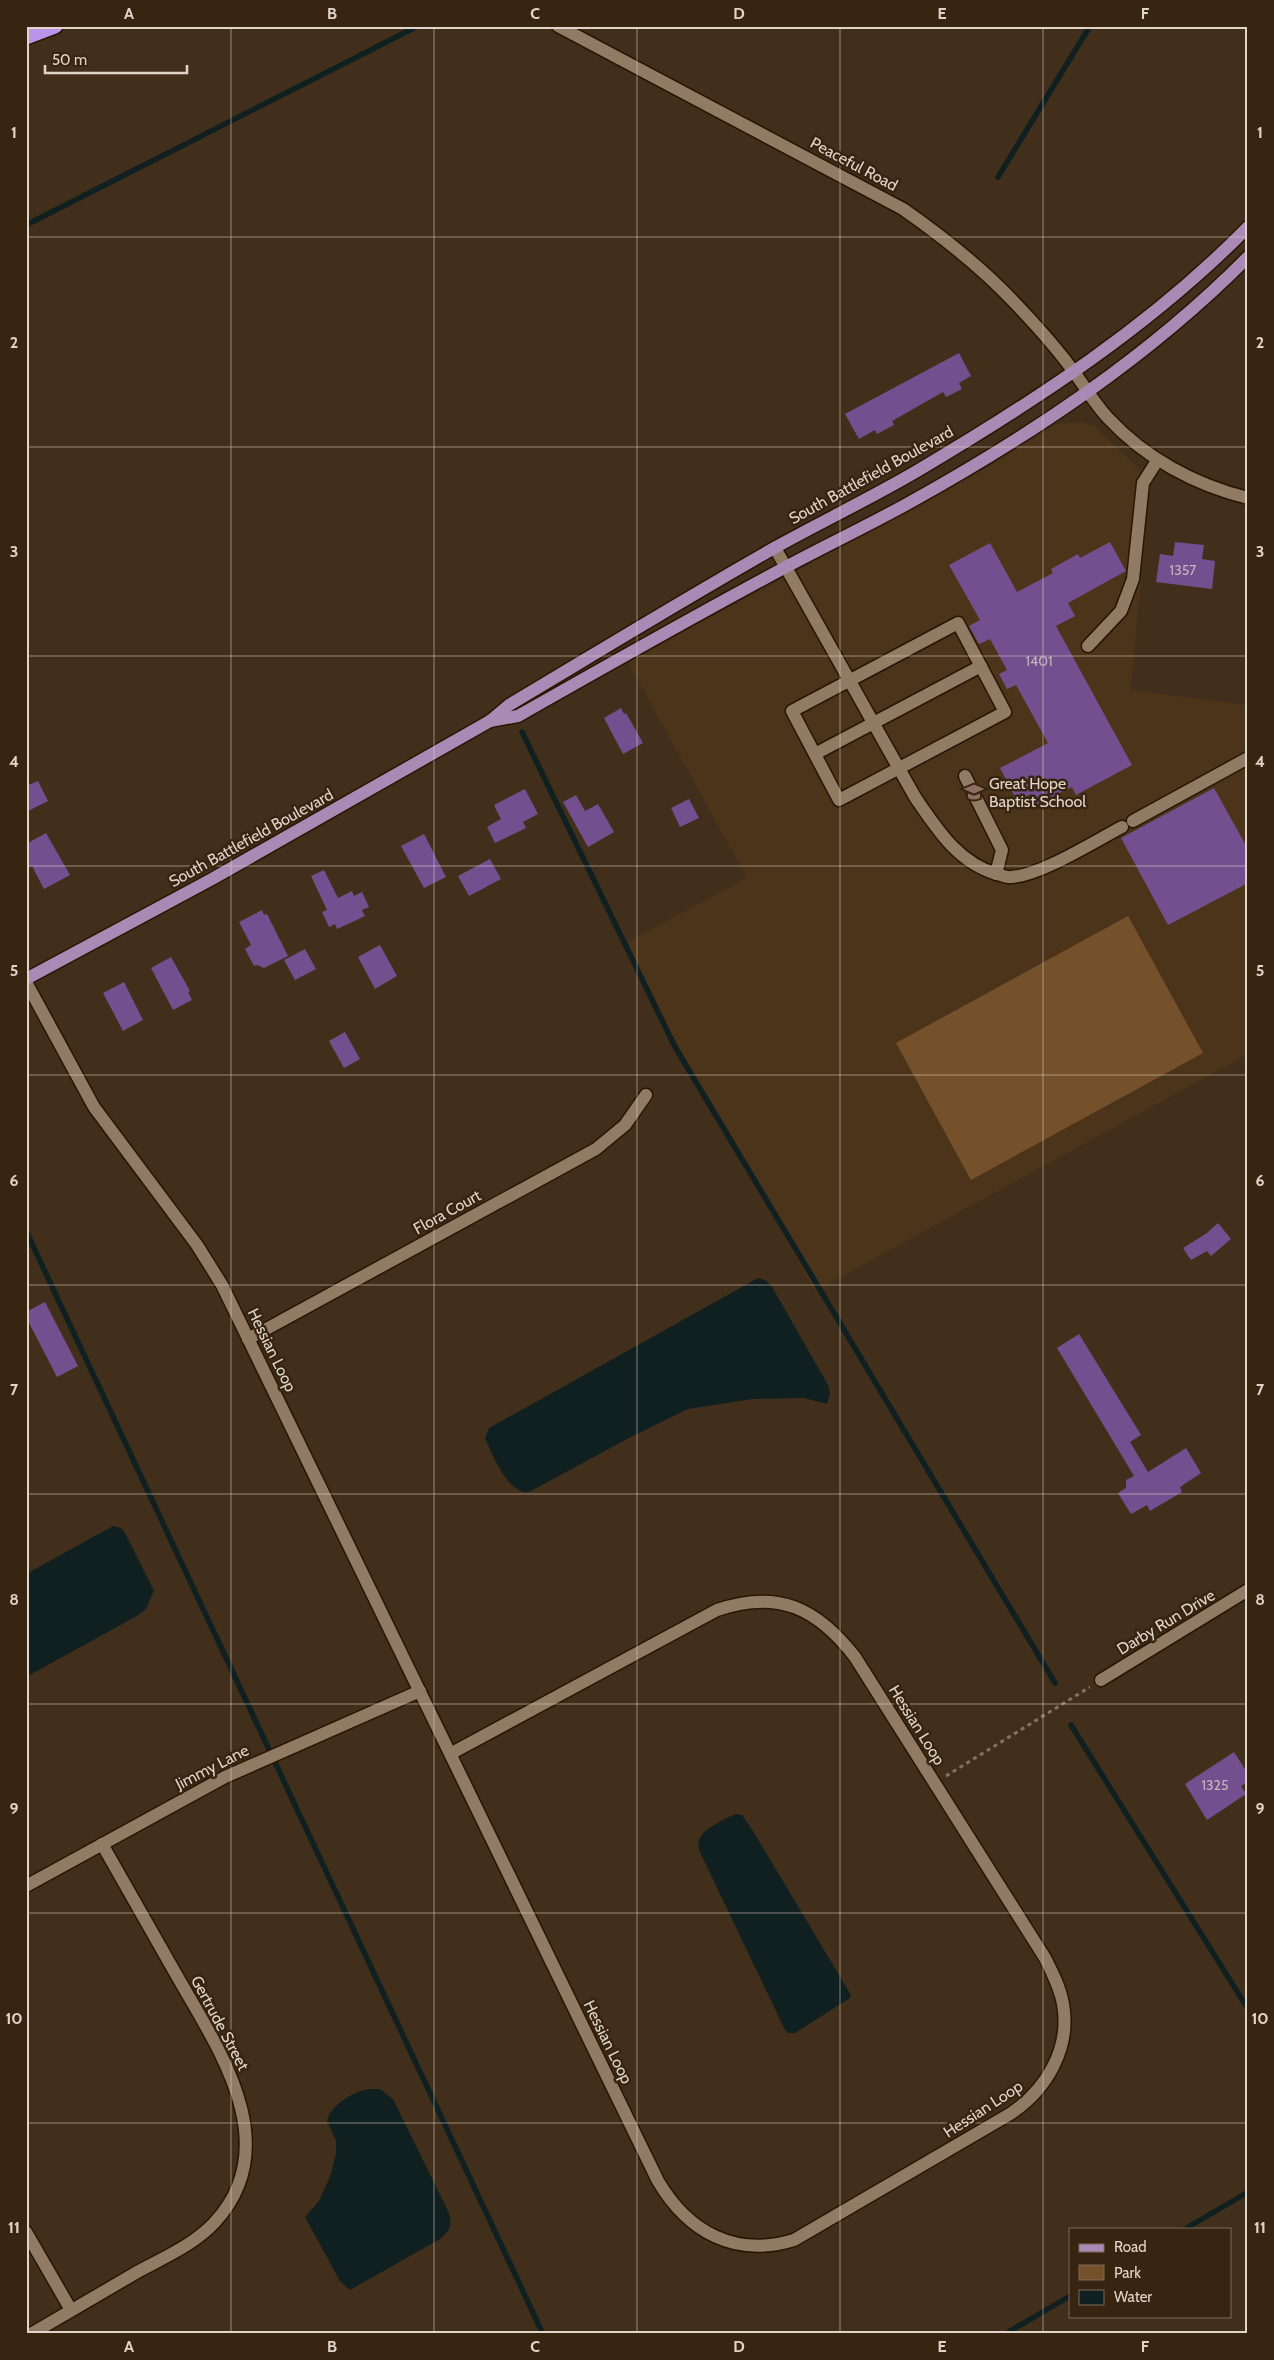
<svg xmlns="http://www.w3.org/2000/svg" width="1274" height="2360" viewBox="0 0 1274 2360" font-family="Cabin,sans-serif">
	<rect width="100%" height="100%" fill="#422f1b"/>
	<!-- built -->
	<path fill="#4c341a" d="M1083 422 1095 427 1151 480 1130 690 1248 705V1054L815 1291 622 945 747 878 628 662 988 467 1056 424Z"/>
	<!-- green -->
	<path fill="#74512b" d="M1128 916 1203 1053 971 1180 896 1043Z"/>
	<!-- water -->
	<g fill="#102021">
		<path d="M758 1278 765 1280 771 1285 828 1385 830 1393 827 1404 804 1398 753 1399 688 1409 629 1438 531 1491C510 1499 492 1454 485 1438L489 1428Z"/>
		<path d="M113 1526 121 1528 125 1533 154 1591 146 1609 137 1616 26 1677V1574Z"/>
		<path d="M735 1814 742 1815 753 1831 851 1995 850 1998 795 2033H788L785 2030 699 1850C694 1831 720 1822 735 1814Z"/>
		<path d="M370 2089H380L393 2099 448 2211C453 2224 451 2230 440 2239L350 2290 340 2281 305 2217 319 2201 331 2174 336 2153V2141L327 2121C330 2105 354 2091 370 2089Z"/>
	</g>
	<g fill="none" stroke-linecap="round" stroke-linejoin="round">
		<!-- stream -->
		<g stroke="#102021" stroke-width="5.5">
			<path d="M998 177 1090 26"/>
			<path d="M26 225 418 26"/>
			<path d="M522 732 675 1047 1055 1683"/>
			<path d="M26 1231 543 2334"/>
			<path d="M1071 1725 1248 2009"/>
			<path d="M1185 2229 1248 2192"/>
			<path d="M1005 2334 1070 2296"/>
		</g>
	</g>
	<!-- building -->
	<g fill="#734f8f">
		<path d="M959 353 971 376 959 383 962 389 946 397 943 392 892 421 894 425 877 434 875 430 859 439 845 414Z"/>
		<path d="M1110 542 1126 571 1068 603 1075 616 1056 626 1132 765 1076 795 1072 787 1037 805 1031 794 1017 801 1000 768 1048 743 1016 685 1007 689 999 674 1007 670 990 639 979 644 969 626 980 620 949 565 990 543 1017 592 1053 573 1051 569 1078 554 1080 558Z"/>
		<path d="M1175 542 1204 545 1202 559 1215 561 1212 589 1156 582 1160 554 1173 556Z"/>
		<path d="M621 708 624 714 626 713 643 743 623 754 604 718Z"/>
		<path d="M38 781 48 801 26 812V786Z"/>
		<path d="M1214 788 1248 849V883L1168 925 1121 838Z"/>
		<path d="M525 789 538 814 523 822 526 828 495 843 487 827 501 819 494 805Z"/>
		<path d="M576 795 585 811 598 804 614 832 588 847 563 802Z"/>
		<path d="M689 799 699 818 680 827 671 808Z"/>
		<path d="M46 833 70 875 44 889 32 866 26 869V844Z"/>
		<path d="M424 834 446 877 424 888 401 846Z"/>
		<path d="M490 859 501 879 469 896 458 876Z"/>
		<path d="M324 870 338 898 352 891 354 896 362 892 369 907 362 910 365 916 337 929 335 924 329 927 322 912 327 910 311 876Z"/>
		<path d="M262 910 264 915 267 914 288 956 264 968 257 965 254 966 245 949 251 945 239 922Z"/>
		<path d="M380 945 397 976 375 989 358 957Z"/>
		<path d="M305 949 316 969 295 980 284 960Z"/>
		<path d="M171 957 190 991 188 992 192 1000 173 1010 151 968Z"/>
		<path d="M124 982 143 1020 123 1031 103 993Z"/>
		<path d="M345 1032 360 1059 344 1068 329 1041Z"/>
		<path d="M1218 1223 1231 1239 1211 1256 1207 1251 1191 1260 1183 1248 1207 1233Z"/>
		<path d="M45 1302 78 1366 57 1377 26 1317V1312Z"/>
		<path d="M1079 1334 1141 1435 1130 1442 1148 1472 1186 1448 1201 1473 1180 1487 1182 1492 1150 1511 1147 1505 1131 1514 1118 1493 1126 1488V1480L1134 1476 1057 1348Z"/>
		<path d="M1234 1752 1248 1774V1782L1241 1786 1246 1794 1207 1820 1185 1784Z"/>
	</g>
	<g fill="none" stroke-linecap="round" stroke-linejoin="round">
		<!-- minor casing -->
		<g stroke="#281603" stroke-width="15">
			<g id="minor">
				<path d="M558 26 903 209C943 237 981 267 1014 302 1035 324 1056 347 1074 372 1085 387 1095 404 1108 418 1145 458 1195 485 1248 498"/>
				<path d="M775 548 915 797C937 829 958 863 997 874 1001 875 1007 878 1011 877 1040 876 1095 841 1122 827"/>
				<path d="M958 623 1005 712 839 800 792 711Z"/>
				<path d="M1088 646 1121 611 1133 579 1143 483 1157 461"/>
				<path d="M815 754 981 666"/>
				<path d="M965 776 1002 850 996 874"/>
				<path d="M1133 821 1248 758"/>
				<path d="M26 982 94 1107 197 1245 222 1285 658 2181C688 2232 735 2258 794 2240L1010 2114C1046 2090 1071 2049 1063 2004 1060 1987 1052 1972 1045 1958L855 1657C817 1608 778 1589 717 1610L450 1754"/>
				<path d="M248 1339 596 1149 625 1125 646 1095"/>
				<path d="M1101 1680 1248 1590"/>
				<path d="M26 1886 225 1777 420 1691"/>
				<path d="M26 2232 71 2310"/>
				<path d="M31 2334C67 2313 103 2292 139 2271 165 2257 195 2244 215 2222 286 2145 218 2048 177 1976 152 1932 127 1888 102 1844"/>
			</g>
		</g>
		<!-- major casing -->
		<g stroke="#281603" stroke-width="15">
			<g id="major">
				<path d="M490 721 518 716C606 666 694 616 784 568 825 546 867 526 907 504 1030 436 1149 357 1248 257"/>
				<path d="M26 979 212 879 490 721 509 705C598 652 686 598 776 547 823 521 871 498 917 471 1035 401 1151 326 1248 227"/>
			</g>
		</g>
		<!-- highway casing -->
		<g stroke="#281603" stroke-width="18">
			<path id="highway" d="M26 37 55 26"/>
		</g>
		<!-- path -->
		<path stroke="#837362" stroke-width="3" stroke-dasharray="4 4" stroke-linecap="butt" d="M946 1776 1090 1687"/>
		<!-- minor -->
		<use href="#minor" stroke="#917b65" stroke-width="12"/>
		<!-- major -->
		<use href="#major" stroke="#aa89b4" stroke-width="12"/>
		<!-- highway -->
		<use href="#highway" stroke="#bb93e8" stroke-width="15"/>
	</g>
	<!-- grid -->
	<path fill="none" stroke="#e1d5c9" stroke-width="1" stroke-opacity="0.55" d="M231 26V2334M434 26V2334M637 26V2334M840 26V2334M1043 26V2334M26 237H1248M26 447H1248M26 656H1248M26 866H1248M26 1075H1248M26 1285H1248M26 1494H1248M26 1704H1248M26 1913H1248M26 2123H1248"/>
	<!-- icons -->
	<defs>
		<g id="school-bare" transform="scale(1.5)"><path d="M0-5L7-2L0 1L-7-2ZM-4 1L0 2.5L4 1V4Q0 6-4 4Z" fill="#8d6e63" stroke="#372511" stroke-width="2.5" paint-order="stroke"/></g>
	</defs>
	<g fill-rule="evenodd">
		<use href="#school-bare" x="974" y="792"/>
	</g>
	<g text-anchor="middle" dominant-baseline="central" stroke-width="5" stroke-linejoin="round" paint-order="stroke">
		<!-- number labels -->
		<g font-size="14" fill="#c6b4ba">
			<text x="1183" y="570">1357</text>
			<text x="1039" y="661">1401</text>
			<text x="1215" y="1785">1325</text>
		</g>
		<!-- street labels -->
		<g font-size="16" fill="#e1d5c9" stroke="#372511">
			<text transform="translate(854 164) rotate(28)">Peaceful Road</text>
			<text transform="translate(871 475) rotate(-29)">South Battlefield Boulevard</text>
			<text transform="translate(251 838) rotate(-29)">South Battlefield Boulevard</text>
			<text transform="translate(447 1212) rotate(-29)">Flora Court</text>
			<text transform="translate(272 1350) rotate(64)">Hessian Loop</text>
			<text transform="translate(1166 1622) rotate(-31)">Darby Run Drive</text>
			<text transform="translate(917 1725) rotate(58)">Hessian Loop</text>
			<text transform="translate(212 1767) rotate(-27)">Jimmy Lane</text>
			<text transform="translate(220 2023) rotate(62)">Gertrude Street</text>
			<text transform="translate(608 2042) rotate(64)">Hessian Loop</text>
			<text transform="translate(983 2109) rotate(-33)">Hessian Loop</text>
		</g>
		<!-- poi labels -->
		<g font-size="16" fill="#e1d5c9" stroke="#372511" text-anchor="start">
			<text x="989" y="783">Great Hope<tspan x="989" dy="18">Baptist School</tspan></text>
		</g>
	</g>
	<!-- border -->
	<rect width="1274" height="2360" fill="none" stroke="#372511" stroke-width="55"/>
	<!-- legend -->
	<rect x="1069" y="2228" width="162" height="90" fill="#372511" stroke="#7b6b5b"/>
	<rect x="1079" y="2244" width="25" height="8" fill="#aa89b4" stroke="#7b6b5b"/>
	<text x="1114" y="2252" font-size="15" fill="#e1d5c9">Road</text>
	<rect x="1079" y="2265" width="25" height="15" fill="#74512b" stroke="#7b6b5b"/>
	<text x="1114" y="2278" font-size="15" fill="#e1d5c9">Park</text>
	<rect x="1079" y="2290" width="25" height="15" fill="#102021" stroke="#7b6b5b"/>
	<text x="1114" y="2302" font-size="15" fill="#e1d5c9">Water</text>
	<!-- scale -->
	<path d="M45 65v8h142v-8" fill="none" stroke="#e1d5c9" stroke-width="2.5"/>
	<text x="52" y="65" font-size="15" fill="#e1d5c9" stroke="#372511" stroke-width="4" paint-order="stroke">50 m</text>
	<rect x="28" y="28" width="1218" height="2304" fill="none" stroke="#e1d5c9" stroke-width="2"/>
	<g font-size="16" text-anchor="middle" font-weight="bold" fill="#e1d5c9">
		<text x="129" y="19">A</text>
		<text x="332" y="19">B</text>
		<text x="535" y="19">C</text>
		<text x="739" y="19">D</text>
		<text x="942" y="19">E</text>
		<text x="1145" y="19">F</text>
		<text x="14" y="138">1</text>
		<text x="1260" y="138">1</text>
		<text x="14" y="348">2</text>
		<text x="1260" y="348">2</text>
		<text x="14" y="557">3</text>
		<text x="1260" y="557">3</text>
		<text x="14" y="767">4</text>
		<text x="1260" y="767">4</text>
		<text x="14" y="976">5</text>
		<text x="1260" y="976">5</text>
		<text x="14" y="1186">6</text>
		<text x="1260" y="1186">6</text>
		<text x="14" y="1395">7</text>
		<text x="1260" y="1395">7</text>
		<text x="14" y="1605">8</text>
		<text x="1260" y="1605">8</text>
		<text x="14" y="1814">9</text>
		<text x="1260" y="1814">9</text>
		<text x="14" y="2024">10</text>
		<text x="1260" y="2024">10</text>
		<text x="14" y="2233">11</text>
		<text x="1260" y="2233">11</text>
		<text x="129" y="2352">A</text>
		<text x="332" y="2352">B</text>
		<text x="535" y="2352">C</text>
		<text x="739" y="2352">D</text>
		<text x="942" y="2352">E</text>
		<text x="1145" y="2352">F</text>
	</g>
</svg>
